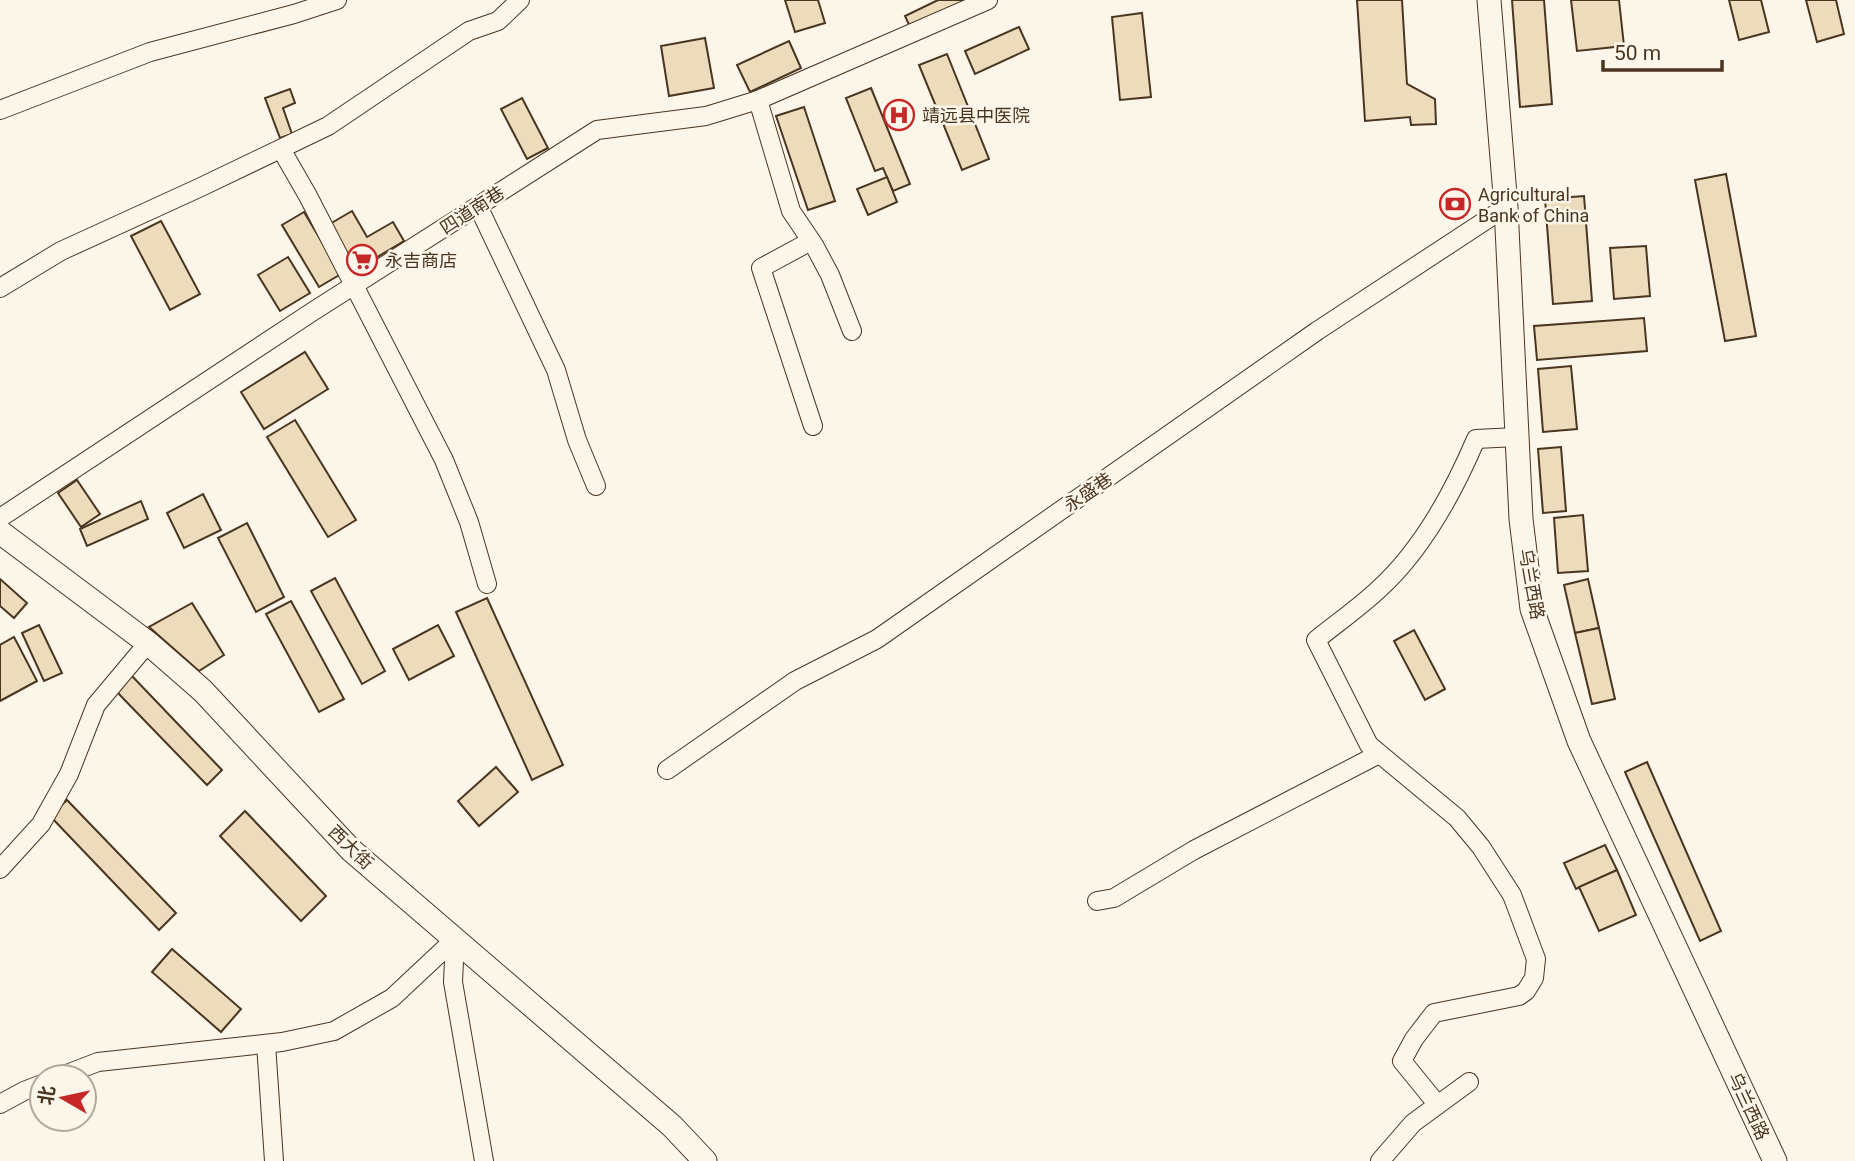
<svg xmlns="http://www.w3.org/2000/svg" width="1855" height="1161" viewBox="0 0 1855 1161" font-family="Roboto,'Noto Sans SC',sans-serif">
	<rect width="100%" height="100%" fill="#fbf6e9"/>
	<!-- building -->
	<g fill="#ecdcbc" stroke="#4a3520" stroke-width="2">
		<path d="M785 0H818L825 23 795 32Z"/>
		<path d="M938 0H971L911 29 905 16Z"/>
		<path d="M1357 0H1402L1407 84 1435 99 1436 124 1411 125 1410 117 1365 121Z"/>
		<path d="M1512 0H1544L1552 104 1520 107Z"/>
		<path d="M1571 0H1619L1624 46 1577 51Z"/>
		<path d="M1729 0H1761L1769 32 1739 40Z"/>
		<path d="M1806 0H1836L1844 34 1817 42Z"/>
		<path d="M1142 13 1151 97 1120 100 1112 17Z"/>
		<path d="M1019 27 1029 49 975 74 965 51Z"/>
		<path d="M705 38 714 88 669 96 661 46Z"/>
		<path d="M789 41 801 68 750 92 737 65Z"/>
		<path d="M947 54 989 159 962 170 919 65Z"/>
		<path d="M871 88 910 184 893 191 883 168 875 171 846 98Z"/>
		<path d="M290 89 295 103 283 108 292 134 280 138 265 98Z"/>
		<path d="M522 98 548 148 527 159 501 109Z"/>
		<path d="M804 107 835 201 808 210 776 116Z"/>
		<path d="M1726 174 1756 336 1725 341 1695 180Z"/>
		<path d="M887 177 897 202 868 215 857 189Z"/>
		<path d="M1584 196 1592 301 1553 304 1545 199Z"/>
		<path d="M352 211 367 237 393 222 404 241 354 271 328 225Z"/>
		<path d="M304 212 341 274 319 287 282 225Z"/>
		<path d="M161 221 200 294 170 310 131 236Z"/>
		<path d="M1646 246 1650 296 1614 299 1610 248Z"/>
		<path d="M288 257 310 293 280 311 258 275Z"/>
		<path d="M1644 318 1647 351 1537 360 1534 326Z"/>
		<path d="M305 352 328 389 264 429 241 392Z"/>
		<path d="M1571 366 1577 429 1543 432 1538 369Z"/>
		<path d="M295 420 356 520 328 537 267 437Z"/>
		<path d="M1561 447 1566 511 1543 513 1538 449Z"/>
		<path d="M77 480 100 514 81 527 58 493Z"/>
		<path d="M203 494 221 530 184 548 167 513Z"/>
		<path d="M141 501 148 519 87 546 80 529Z"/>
		<path d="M1583 515 1588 571 1558 573 1554 518Z"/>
		<path d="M247 523 284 597 256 612 218 538Z"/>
		<path d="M335 578 385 671 362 684 311 591Z"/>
		<path d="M0 579 27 603 14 618 0 606Z"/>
		<path d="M1588 579 1599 628 1575 633 1564 585Z"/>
		<path d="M487 598 563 765 532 780 456 612Z"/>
		<path d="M291 601 344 699 319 712 266 614Z"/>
		<path d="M192 603 224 655 199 671 149 627Z"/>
		<path d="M39 625 62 673 44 681 22 633Z"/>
		<path d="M438 625 454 656 409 680 393 649Z"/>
		<path d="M1599 628 1615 699 1592 704 1575 633Z"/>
		<path d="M1414 630 1445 689 1425 700 1394 641Z"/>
		<path d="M14 637 37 681 0 701V645Z"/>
		<path d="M131 675 222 770 207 785 115 690Z"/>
		<path d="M1647 762 1721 931 1700 941 1625 772Z"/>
		<path d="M496 767 518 792 479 826 458 801Z"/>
		<path d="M67 800 176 913 159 930 50 816Z"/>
		<path d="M245 811 326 896 301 921 220 836Z"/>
		<path d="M1605 845 1617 870 1576 889 1564 863Z"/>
		<path d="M1617 870 1636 915 1599 931 1579 887Z"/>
		<path d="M172 949 241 1009 221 1032 152 972Z"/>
	</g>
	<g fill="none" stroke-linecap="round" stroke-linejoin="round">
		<!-- minor casing -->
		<g stroke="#4a3520" stroke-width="20">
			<g id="minor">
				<path d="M758 100 791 211 814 245 830 275 852 331"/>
				<path d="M0 110 150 52 294 14 337 0"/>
				<path d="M281 149 308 196 444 460 469 522 487 584"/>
				<path d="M478 206 556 370 577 440 596 486"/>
				<path d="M811 241 761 268 813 426"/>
				<path d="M0 288 61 251 201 187 328 126 469 31 498 21 520 0"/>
				<path d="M0 518 312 312 597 130 706 116 758 100 988 0"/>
				<path d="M667 770 795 681 877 639 1317 331 1506 207"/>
				<path d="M0 869 41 824 69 774 96 705 148 643"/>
				<path d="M1097 901 1114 898 1194 850 1379 754"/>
				<path d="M455 939 453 982 484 1161"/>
				<path d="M266 1044 274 1161"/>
				<path d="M59 1077 98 1062 282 1042 334 1031 392 998 455 939"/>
				<path d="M0 1104 24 1091 42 1084"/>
				<path d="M1437 1104 1402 1061 1414 1039 1434 1013 1519 996 1526 991 1534 978 1536 959 1512 895 1481 847 1457 818 1369 745 1316 640C1337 623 1360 607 1379 589 1423 549 1453 493 1476 439L1517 437"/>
				<path d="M1380 1161 1413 1123 1469 1082"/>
			</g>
		</g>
		<!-- major casing -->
		<g stroke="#4a3520" stroke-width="25">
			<g id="major">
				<path d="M1489 0 1506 207 1521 519 1532 609 1579 741 1775 1161"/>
				<path d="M0 532 148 643 203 691 351 850 672 1126 705 1161"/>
			</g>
		</g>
		<!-- minor -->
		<use href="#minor" stroke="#fbf6e9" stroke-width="18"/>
		<!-- major -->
		<use href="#major" stroke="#fbf6e9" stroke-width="23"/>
	</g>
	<!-- icons -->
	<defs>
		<g id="hospital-ring" transform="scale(1.575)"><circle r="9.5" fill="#fbf6e9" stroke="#c62828" stroke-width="1.5"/><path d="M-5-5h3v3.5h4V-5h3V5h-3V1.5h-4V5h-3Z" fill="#c62828"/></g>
		<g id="bank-ring" transform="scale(1.575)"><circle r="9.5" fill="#fbf6e9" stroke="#c62828" stroke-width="1.5"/><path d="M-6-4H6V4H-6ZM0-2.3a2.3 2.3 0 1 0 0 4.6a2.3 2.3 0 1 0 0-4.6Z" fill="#c62828"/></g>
		<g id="supermarket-ring" transform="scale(1.575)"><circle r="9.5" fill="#fbf6e9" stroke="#c62828" stroke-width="1.5"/><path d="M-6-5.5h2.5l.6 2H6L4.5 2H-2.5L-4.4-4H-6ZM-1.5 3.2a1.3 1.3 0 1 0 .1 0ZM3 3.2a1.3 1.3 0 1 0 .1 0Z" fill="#c62828"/></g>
	</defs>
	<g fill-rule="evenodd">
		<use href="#hospital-ring" x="899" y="115"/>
		<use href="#bank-ring" x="1455" y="204"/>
		<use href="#supermarket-ring" x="362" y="260"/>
	</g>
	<g text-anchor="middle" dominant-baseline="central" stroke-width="5" stroke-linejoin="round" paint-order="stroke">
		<!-- poi labels -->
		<g font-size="18" fill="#4a3520" stroke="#fbf6e9" text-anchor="start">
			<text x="922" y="115">靖远县中医院</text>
			<text x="1478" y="194">Agricultural<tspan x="1478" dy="21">Bank of China</tspan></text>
			<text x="385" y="260">永吉商店</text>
		</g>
		<!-- street labels -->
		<g font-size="18" fill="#4a3520" stroke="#fbf6e9">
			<text transform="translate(472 210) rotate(-33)">四道南巷</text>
			<text transform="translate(1088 492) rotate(-34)">永盛巷</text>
			<text transform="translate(1532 584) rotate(80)">乌兰西路</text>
			<text transform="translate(351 847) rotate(44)">西大街</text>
			<text transform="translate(1749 1106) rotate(65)">乌兰西路</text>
		</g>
	</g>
	<!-- north arrow -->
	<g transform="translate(63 1098) rotate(279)"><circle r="33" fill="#fbf6e9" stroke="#b4a999" stroke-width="2"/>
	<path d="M0-5L12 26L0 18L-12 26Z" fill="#c62828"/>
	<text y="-10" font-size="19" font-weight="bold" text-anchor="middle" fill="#4a3520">北</text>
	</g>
	<!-- scale -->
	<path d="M1603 60v10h119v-10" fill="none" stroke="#4a3520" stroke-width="3.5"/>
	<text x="1614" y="60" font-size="21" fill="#4a3520" stroke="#fbf6e9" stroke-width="5" paint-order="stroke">50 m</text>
</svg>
